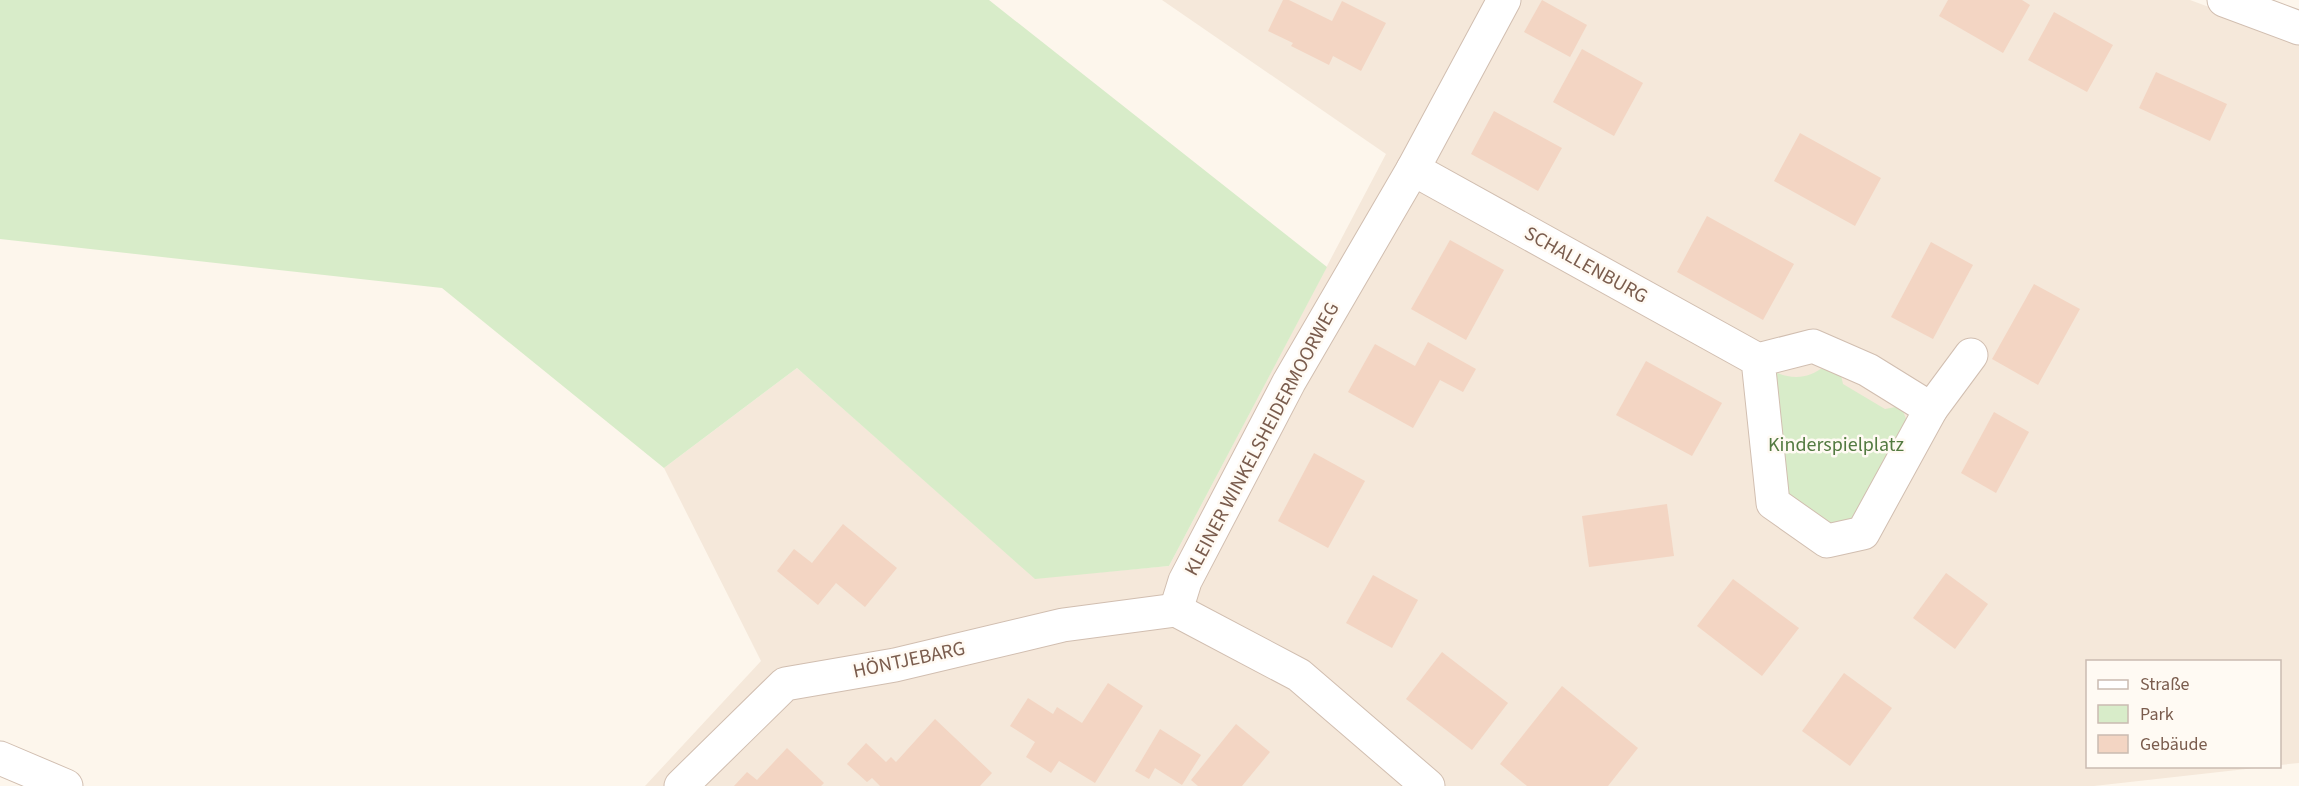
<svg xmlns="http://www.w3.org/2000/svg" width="2299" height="786" viewBox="0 0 2299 786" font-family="'Source Sans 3',sans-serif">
	<rect width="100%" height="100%" fill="#fdf6ec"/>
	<!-- residential -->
	<path fill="#f5e8da" d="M1162 0H2190L2299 40V763L2280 765V662H2088V766L2264 767 2094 786H645L761 661 664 468 797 368 1035 578 1169 566 1386 154Z"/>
	<!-- green -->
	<g fill="#d8ecc9">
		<path d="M0 0H989L1327 267 1169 566 1035 579 797 368 664 468 442 288 0 239Z"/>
		<path d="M1825 366 1840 371 1843 384 1885 409 1901 406 1908 424 1856 519 1836 528 1797 507 1788 492 1773 371C1792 380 1808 379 1825 366Z"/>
	</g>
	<!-- building -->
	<g fill="#f3d5c3">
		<path d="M1283 0H1289L1332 21 1342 1 1386 23 1361 71 1333 56 1329 65 1291 46 1293 43 1268 31Z"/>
		<path d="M1542 0 1587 25 1570 57 1524 32Z"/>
		<path d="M1948 0H2022L2030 5 2003 53 1939 16Z"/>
		<path d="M2054 12 2113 45 2087 92 2028 60Z"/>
		<path d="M1582 49 1643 83 1614 136 1553 102Z"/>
		<path d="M2156 72 2227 104 2210 141 2139 108Z"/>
		<path d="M1494 111 1562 148 1538 191 1471 154Z"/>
		<path d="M1800 133 1881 178 1855 226 1774 181Z"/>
		<path d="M1707 216 1794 264 1763 320 1677 272Z"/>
		<path d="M1450 240 1504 270 1466 340 1411 309Z"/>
		<path d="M1931 242 1973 265 1933 339 1891 317Z"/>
		<path d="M2034 284 2080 309 2038 385 1992 359Z"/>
		<path d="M1428 342 1476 369 1463 392 1440 380 1413 428 1348 392 1375 344 1415 366Z"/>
		<path d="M1646 361 1722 403 1692 456 1616 415Z"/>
		<path d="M1994 412 2029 432 1996 493 1961 473Z"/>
		<path d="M1314 453 1365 481 1328 548 1278 521Z"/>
		<path d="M1667 504 1674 556 1589 567 1582 516Z"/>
		<path d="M843 524 897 568 865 607 836 583 818 605 777 571 794 549 812 563Z"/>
		<path d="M1946 573 1988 604 1955 649 1913 618Z"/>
		<path d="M1373 575 1418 600 1392 648 1346 623Z"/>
		<path d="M1733 579 1799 628 1762 676 1697 626Z"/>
		<path d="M1442 652 1508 703 1472 750 1406 699Z"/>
		<path d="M1844 673 1892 708 1850 766 1802 731Z"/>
		<path d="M1108 683 1143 706 1095 783 1059 761 1051 773 1026 757 1035 742 1010 726 1028 698 1053 714 1057 707 1082 723Z"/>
		<path d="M1562 686 1638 748 1608 786H1527L1500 764Z"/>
		<path d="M935 719 992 773 980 786H880L872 778 867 782 847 764 866 743 886 762 891 757 896 762Z"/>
		<path d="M1236 724 1270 752 1242 786H1198L1191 780Z"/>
		<path d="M1160 729 1201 755 1182 785 1155 768 1149 779 1135 771Z"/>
		<path d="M787 748 824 783 821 786H734L747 772 757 780Z"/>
	</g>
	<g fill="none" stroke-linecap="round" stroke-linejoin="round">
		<!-- minor casing -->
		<g stroke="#d1beb0" stroke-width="35">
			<g id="minor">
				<path d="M2224 0 2299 28"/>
				<path d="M1413 169 1758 360 1773 503 1827 541 1863 533 1931 409 1868 370 1813 346 1758 360"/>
				<path d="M1931 409 1971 355"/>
				<path d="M0 758 66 786"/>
				<path d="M681 786 785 684 895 665 1063 625 1176 610"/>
				<path d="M1428 786 1299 675 1176 610 1185 581 1289 382 1413 169 1504 0"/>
			</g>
		</g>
		<!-- minor -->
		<use href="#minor" stroke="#fff" stroke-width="33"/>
	</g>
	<g text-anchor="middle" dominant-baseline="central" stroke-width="5" stroke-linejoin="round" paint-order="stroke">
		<!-- street labels -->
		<g font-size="20" fill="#7a5c4d" stroke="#fffaf3">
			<text transform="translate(1586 265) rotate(29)">SCHALLENBURG</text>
			<text transform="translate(1262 439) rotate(-62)">KLEINER WINKELSHEIDERMOORWEG</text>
			<text transform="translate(909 660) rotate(-12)">HÖNTJEBARG</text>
		</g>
		<!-- park labels -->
		<g font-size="20" fill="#537a41" stroke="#fffaf3">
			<text x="1836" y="445">Kinderspielplatz</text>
		</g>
	</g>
	<!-- legend -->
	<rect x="2086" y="660" width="195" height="108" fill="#fffaf3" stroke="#cabbb1" stroke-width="1.5"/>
	<rect x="2098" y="680" width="30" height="9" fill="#ffffff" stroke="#cabbb1" stroke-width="1.5"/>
	<text x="2140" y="690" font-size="18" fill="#7a5c4d">Straße</text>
	<rect x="2098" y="705" width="30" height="18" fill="#d8ecc9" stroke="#cabbb1" stroke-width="1.5"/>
	<text x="2140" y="720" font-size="18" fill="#7a5c4d">Park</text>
	<rect x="2098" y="735" width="30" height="18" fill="#f3d5c3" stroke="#cabbb1" stroke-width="1.5"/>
	<text x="2140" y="750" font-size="18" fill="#7a5c4d">Gebäude</text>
</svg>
